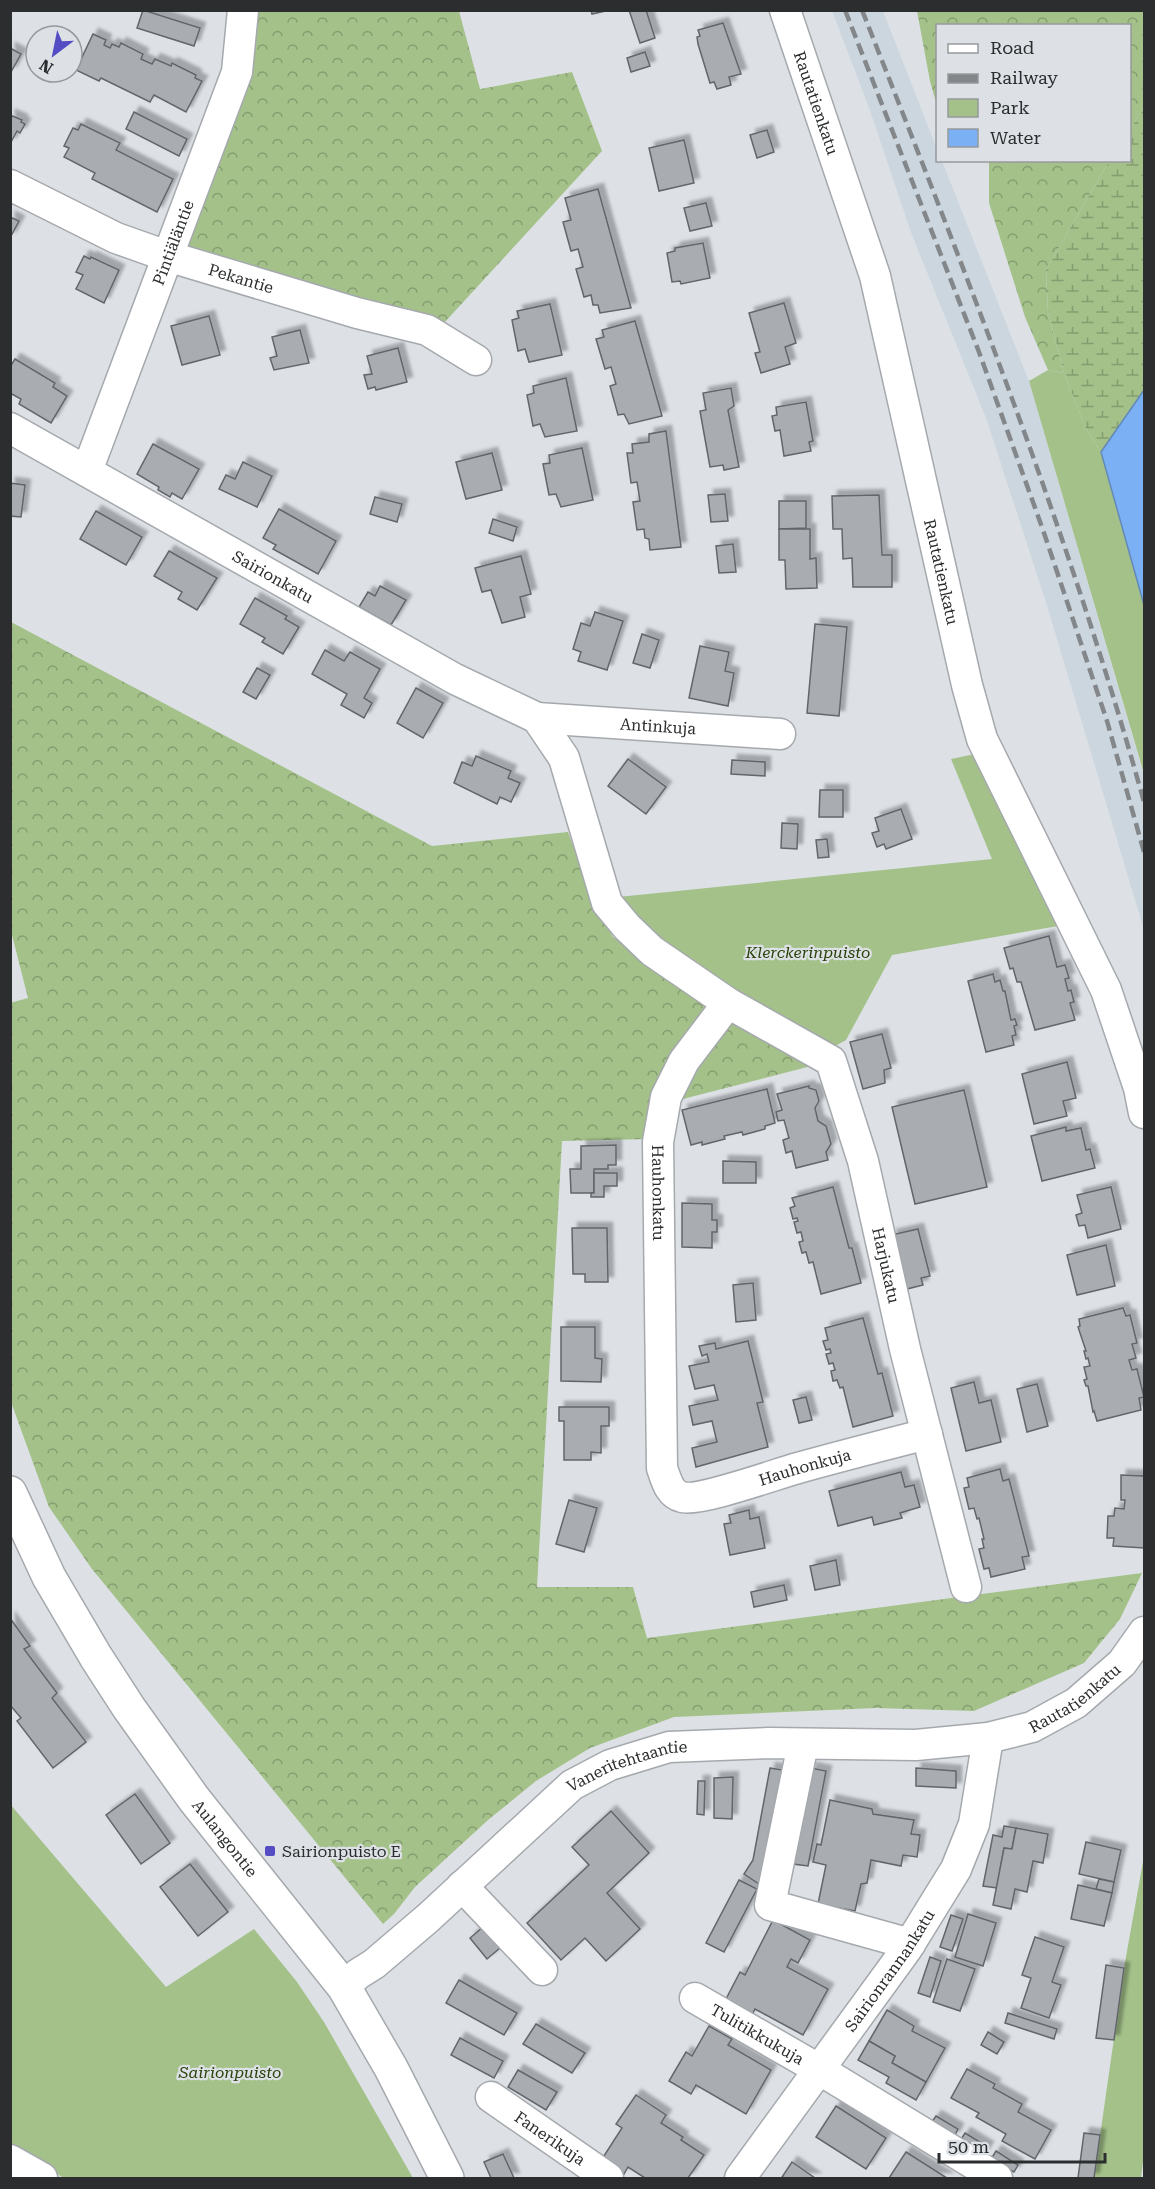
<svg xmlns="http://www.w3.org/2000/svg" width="1155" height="2189" viewBox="0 0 1155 2189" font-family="'Roboto Serif',serif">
	<defs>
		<pattern id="forest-crowns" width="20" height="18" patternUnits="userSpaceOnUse" patternTransform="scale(1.5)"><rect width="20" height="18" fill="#a3c189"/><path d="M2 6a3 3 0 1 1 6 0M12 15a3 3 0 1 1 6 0" fill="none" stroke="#859d70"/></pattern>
		<pattern id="wetland-marsh" width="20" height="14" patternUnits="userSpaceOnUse" patternTransform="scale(1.5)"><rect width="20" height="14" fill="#a3c189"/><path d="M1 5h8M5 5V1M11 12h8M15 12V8" fill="none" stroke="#859d70"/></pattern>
		<filter id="shadow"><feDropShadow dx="5.5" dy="-5.5" stdDeviation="1.5" flood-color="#0004"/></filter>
	</defs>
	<rect width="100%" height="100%" fill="#dde1e6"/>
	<!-- built -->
	<path fill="#ccd6df" d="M832 11H883L937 149 938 160 942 161 1029 381 1144 776V930L1045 599 986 418 912 235 868 105Z"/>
	<!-- forest -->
	<g fill="url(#forest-crowns)">
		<path d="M251 11H459L480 89 572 72 602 151 444 323 414 318 184 247Z"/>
		<path d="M917 11H1144V106L1130 129V26H938L937 106 930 81Z"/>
		<path d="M989 161H1109L1046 270 1048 312 1064 373 1048 370 1025 317 989 203Z"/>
		<path d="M11 622 432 846 568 832 593 902 613 937 651 963 704 1005 702 1022 650 1139 562 1141 537 1587H633L647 1638 1142 1573 1120 1619 1084 1663 974 1711 875 1708 674 1717 590 1748 536 1781 488 1820 415 1887 394 1914 383 1924 92 1569 49 1507 11 1402 10 1003 28 998 11 931Z"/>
		<path d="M724 1019 742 1022 819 1064 675 1101Z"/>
	</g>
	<!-- wetland -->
	<path fill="url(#wetland-marsh)" d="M1144 106V390L1101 452 1085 427 1064 373 1048 312 1046 270 1109 161 1130 160V129Z"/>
	<!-- park -->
	<g fill="#a3c189">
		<path d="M1048 370 1064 373 1085 427 1101 452 1144 605V774L1029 381Z"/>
		<path d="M975 754 1023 856 1064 925 892 955 846 1040 828 1050 664 947 618 897 992 859 951 759Z"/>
		<path d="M10 1804 166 1987 254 1929 297 1982 324 2022 413 2178H64L11 2147Z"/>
		<path d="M1144 1856V2154L1141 2178H1094L1124 1968Z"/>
	</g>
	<!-- water -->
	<path fill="#7bb0f4" stroke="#6389b9" stroke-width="1.5" d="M1144 390V605L1101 452Z"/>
	<!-- building -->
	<g fill="#a9adb2" stroke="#62666a" stroke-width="1.5" filter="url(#shadow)">
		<path d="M143 10 200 28 194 46 137 28Z"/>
		<path d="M591 10H610L592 14Z"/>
		<path d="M629 10H646L655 38 640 43Z"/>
		<path d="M723 23 741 74 729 77 731 85 717 89 714 82 710 83 698 44 697 37 700 36 698 30Z"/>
		<path d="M93 34 106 40 104 45 110 48 112 44 119 47 121 43 143 54 141 59 152 64 155 59 171 66 172 63 196 75 195 78 202 81 186 112 154 95 150 102 101 78 99 81 76 70Z"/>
		<path d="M10 48 21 54 11 72 10 71Z"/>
		<path d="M645 52 650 66 631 72 627 58Z"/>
		<path d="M134 112 187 139 179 156 126 129Z"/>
		<path d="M10 115 22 120 21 122 25 124 20 133 17 131 10 144Z"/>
		<path d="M81 124 120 143 116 150 173 179 157 212 92 179 95 173 64 157 69 148 64 146 73 128 78 130Z"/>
		<path d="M767 130 774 152 757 158 750 135Z"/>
		<path d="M684 140 694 183 659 191 649 148Z"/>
		<path d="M598 189 631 308 600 313 598 305H593L591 295 584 297 576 269 583 267 578 249 571 251 563 222 571 220 565 198Z"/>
		<path d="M706 203 712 226 690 231 684 208Z"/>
		<path d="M10 217 19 221 10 238Z"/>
		<path d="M703 243 710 278 681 284 680 281 672 282 667 253 675 251V248Z"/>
		<path d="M84 256 90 259 91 257 119 270 104 303 76 289 83 275 76 272Z"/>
		<path d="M784 303 796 343 785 347 790 364 761 373 755 353 760 352 749 313Z"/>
		<path d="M550 304 562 355 529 362 525 349 518 351 512 320 519 318 517 311Z"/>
		<path d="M209 316 220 355 182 365 171 326Z"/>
		<path d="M635 321 662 416 629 424 624 414 618 415 610 386 616 384 611 367 605 369 596 339 604 337 602 330Z"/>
		<path d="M300 330 309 363 274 370 270 358 277 356 272 337Z"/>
		<path d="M398 348 407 382 376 390 375 387 368 389 364 375 372 374 367 356Z"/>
		<path d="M15 359 55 383 53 387 67 396 51 423 19 404 21 399 10 393V367Z"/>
		<path d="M566 378 577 431 545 437 540 424 533 426 527 395 534 393 533 386Z"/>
		<path d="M731 388 734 406 728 410 739 467 724 470 723 465 710 467 700 411 706 410 703 393Z"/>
		<path d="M806 402 813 441 809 442 811 451 784 456 780 430 775 431 772 416 777 415 776 407Z"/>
		<path d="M666 431 681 547 650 550 649 539 645 538 644 529 637 530 633 502 640 501 637 482 631 483 627 453H633L632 444 649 442V434Z"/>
		<path d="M153 444 199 469 182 499 172 493 170 497 158 490 159 487 137 474Z"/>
		<path d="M582 448 593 500 561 507 556 494 549 495 543 464 550 463 549 455Z"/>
		<path d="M492 453 502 490 466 499 456 462Z"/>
		<path d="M243 462 272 476 257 507 219 489 226 475 235 479Z"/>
		<path d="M10 483 25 485 21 517 10 516Z"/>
		<path d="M725 494 728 521 711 522 708 495Z"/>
		<path d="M879 495 882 555H892V587H853L852 558 843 559 842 529H833L832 496Z"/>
		<path d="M375 497 402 504 397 522 370 514Z"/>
		<path d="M779 501H806V528L779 529Z"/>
		<path d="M279 509 336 541 318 574 273 549 276 545 263 538Z"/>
		<path d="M96 511 142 537 126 565 80 539Z"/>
		<path d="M493 519 517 527 513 541 489 533Z"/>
		<path d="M779 529H810V559L816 558 817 588 786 589 785 560H779Z"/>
		<path d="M733 544 736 572 719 573 716 546Z"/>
		<path d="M169 551 217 578 197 610 178 599 182 592 154 576Z"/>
		<path d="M521 556 531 594 520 597 525 617 502 623 491 590 482 592 475 568Z"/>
		<path d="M380 586 406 600 391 625 359 607 368 592 375 596Z"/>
		<path d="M255 598 287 616 285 619 299 627 283 654 262 642 265 638 240 624Z"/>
		<path d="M595 612 623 621 607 670 578 661 581 652 573 649 581 623 590 626Z"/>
		<path d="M815 624 847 627 839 716 807 713Z"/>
		<path d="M642 634 659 640 650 668 633 663Z"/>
		<path d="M700 646 729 652 725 671 734 673 728 706 689 698Z"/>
		<path d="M325 650 344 661 350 652 380 669 364 698 372 703 364 718 341 705 347 694 312 674Z"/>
		<path d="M257 668 270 675 256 699 243 692Z"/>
		<path d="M416 688 443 703 423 738 397 723Z"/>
		<path d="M476 756 511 771 508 778 520 783 511 802 500 797 497 804 454 783 462 762 472 766Z"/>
		<path d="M628 759 666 787 646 814 608 786Z"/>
		<path d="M732 760 765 762V776L731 774Z"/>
		<path d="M820 790H843V817H819Z"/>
		<path d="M901 809 912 839 886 849 884 844 877 847 872 833 879 831 875 818Z"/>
		<path d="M782 823 798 824 797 849 781 848Z"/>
		<path d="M827 839 829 857 818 858 816 840Z"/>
		<path d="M1049 936 1057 967 1065 965 1069 978 1065 979 1068 991 1071 990 1074 1002 1070 1003 1075 1020 1035 1030 1021 982H1017L1013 968 1010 969 1004 948Z"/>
		<path d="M993 974 995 982 1000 980 1003 991H1005L1011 1020 1015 1019 1017 1025 1014 1026 1016 1035 1012 1036 1014 1045 986 1052 968 981Z"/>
		<path d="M882 1034 891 1068 884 1070 885 1083 863 1089 850 1042Z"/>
		<path d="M1067 1062 1076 1098 1063 1101 1067 1116 1034 1124 1022 1074Z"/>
		<path d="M809 1086V1088L816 1090 819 1101 815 1108 818 1121 826 1126 831 1144 826 1152 828 1160 796 1168 792 1151 786 1153 783 1140 789 1138 784 1120 778 1121 776 1112 782 1110 777 1094Z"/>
		<path d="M767 1089 775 1123 765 1126V1129L743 1135 742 1132 724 1136 725 1139 702 1145V1142L691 1145 682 1110Z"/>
		<path d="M964 1090 987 1187 915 1204 892 1107Z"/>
		<path d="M1066 1127V1131L1081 1128 1086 1150 1090 1149 1095 1168 1042 1181 1031 1136Z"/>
		<path d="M616 1145V1165H608V1169H594V1193H571L570 1169H581V1146Z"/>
		<path d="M723 1161 756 1162V1183H723Z"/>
		<path d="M594 1173H617V1186H604V1197H591V1193H594Z"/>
		<path d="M833 1187 849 1248H852L861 1283 821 1294 813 1262 809 1263 806 1252 802 1253 799 1242 803 1241 801 1232 797 1233 794 1222 798 1221 797 1218 793 1219 790 1208 795 1206 792 1198Z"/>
		<path d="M1111 1187 1121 1229 1088 1238 1085 1225 1079 1226 1076 1215 1082 1213 1077 1195Z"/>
		<path d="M682 1203 712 1204V1220H717V1232H712V1248L682 1247Z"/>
		<path d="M572 1228H607L608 1282H585V1274H573Z"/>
		<path d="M918 1229 930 1276 921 1278 923 1285 907 1289 891 1235Z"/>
		<path d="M1106 1245 1115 1286 1077 1295 1067 1255Z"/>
		<path d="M753 1283 756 1320 736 1322 733 1285Z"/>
		<path d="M1123 1308 1126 1316 1130 1315 1137 1343 1132 1344 1136 1358 1129 1360 1132 1370 1137 1369 1144 1397 1139 1398 1141 1410 1097 1421 1094 1411 1093 1412 1088 1386H1086L1084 1380 1087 1379 1084 1367 1090 1366 1088 1358 1086 1359 1084 1351H1086L1078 1327 1080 1326 1079 1319Z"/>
		<path d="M863 1318 878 1374 882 1373 893 1416 853 1427 843 1387 840 1388 837 1380 833 1381 831 1371 835 1370 833 1363 829 1364 826 1354 831 1353 830 1349 826 1350 823 1341 828 1340 825 1328Z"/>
		<path d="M561 1327H595V1358L602 1359 601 1382 561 1381Z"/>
		<path d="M748 1341 763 1402 757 1403 768 1447 696 1467 692 1448 717 1442 712 1421 693 1425 689 1406 718 1400 714 1385 695 1389 689 1366 709 1362 707 1354 702 1356 699 1346 715 1343 716 1349Z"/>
		<path d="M974 1382 979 1403 991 1400 1001 1442 966 1451 951 1388Z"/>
		<path d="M1037 1384 1048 1426 1027 1432 1017 1389Z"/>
		<path d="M806 1397 812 1420 799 1423 793 1400Z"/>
		<path d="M559 1407H609V1426H601V1453L591 1452V1460H564V1421H559Z"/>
		<path d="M1000 1469 1003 1481 1009 1479 1029 1556 1022 1557 1025 1569 991 1577 989 1568 984 1569 979 1549 984 1548 982 1539H984L979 1518 977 1519 974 1508 969 1509 964 1488 969 1487 967 1478Z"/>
		<path d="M901 1472 905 1487 914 1485 920 1507 900 1513 902 1518 874 1525 872 1517 838 1526 829 1491Z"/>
		<path d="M1121 1475 1144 1476V1548L1113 1546 1114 1538H1107L1108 1516H1114L1115 1508 1124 1509 1125 1500H1121Z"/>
		<path d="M569 1500 597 1508 584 1552 556 1544Z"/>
		<path d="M749 1510 750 1519 759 1517 765 1548 730 1555 724 1524 731 1523 729 1515Z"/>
		<path d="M836 1560 840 1585 815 1590 810 1566Z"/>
		<path d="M784 1585 787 1600 754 1607 751 1592Z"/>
		<path d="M10 1618 30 1646 24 1649 57 1693 52 1698 86 1742 53 1768 17 1721 21 1718 10 1705Z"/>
		<path d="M770 1768 788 1771 759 1884 744 1874 753 1860Z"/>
		<path d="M811 1768 826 1771 808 1866 793 1864Z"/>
		<path d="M916 1768 956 1771V1788L916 1786Z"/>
		<path d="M733 1777 732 1819 714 1818V1778Z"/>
		<path d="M698 1781H705L704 1815 697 1814Z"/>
		<path d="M135 1794 170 1843 141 1864 106 1815Z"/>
		<path d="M830 1800 872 1809 873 1814 914 1820 911 1834 920 1835 917 1857 903 1855 901 1866 871 1860 867 1883 861 1884 855 1911 818 1904 826 1865 813 1862 817 1844 821 1845Z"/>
		<path d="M611 1811 649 1853 607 1893 640 1929 606 1961 585 1938 561 1960 527 1923 589 1865 572 1847Z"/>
		<path d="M1004 1826 1016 1828 1012 1849 1004 1848 997 1888 983 1886 993 1835 1002 1837Z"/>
		<path d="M1016 1828 1048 1834 1043 1863 1033 1861 1027 1892 1015 1889 1011 1909 993 1905 1004 1848 1012 1849Z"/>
		<path d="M1086 1842 1121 1850 1114 1882 1079 1874Z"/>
		<path d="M190 1864 228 1912 198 1936 160 1887Z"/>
		<path d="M1099 1879 1114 1882 1112 1893 1096 1889Z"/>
		<path d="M739 1880 757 1889 724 1952 706 1943Z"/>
		<path d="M1078 1885 1112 1893 1104 1926 1071 1919Z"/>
		<path d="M968 1914 996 1923 983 1966 955 1957Z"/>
		<path d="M951 1915 963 1919 952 1951 940 1947Z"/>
		<path d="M773 1920 810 1940 798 1963 791 1959 787 1967 828 1989 803 2035 755 2009 752 2015 725 2001 740 1972 745 1975Z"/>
		<path d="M483 1927 500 1948 487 1959 470 1938Z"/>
		<path d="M1035 1937 1064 1947 1052 1982 1061 1985 1049 2018 1021 2008 1031 1978 1022 1975Z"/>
		<path d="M930 1957 941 1961 930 1997 918 1993Z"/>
		<path d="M947 1959 975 1969 960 2011 933 2002Z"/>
		<path d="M1106 1965 1124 1968 1114 2040 1096 2038Z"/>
		<path d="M459 1980 517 2013 504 2035 446 2003Z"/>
		<path d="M887 2010 914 2026 912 2031 945 2048 926 2082 892 2063 895 2056 869 2041Z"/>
		<path d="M1008 2013 1057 2029 1054 2039 1005 2023Z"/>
		<path d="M536 2024 585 2053 572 2073 523 2044Z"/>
		<path d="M709 2026 732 2039 728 2045 771 2070 746 2114 696 2085 691 2094 669 2081 686 2052 692 2056Z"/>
		<path d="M988 2032 1004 2042 997 2054 981 2045Z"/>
		<path d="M460 2038 503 2061 494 2078 451 2055Z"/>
		<path d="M869 2041 895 2056 892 2063 926 2082 916 2100 886 2083 889 2077 858 2060Z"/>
		<path d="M967 2069 995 2084 993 2088 1022 2104 1018 2112 1051 2130 1035 2159 1002 2141 1006 2134 976 2117 979 2113 951 2098Z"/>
		<path d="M518 2070 557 2092 546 2110 508 2087Z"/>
		<path d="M636 2095 666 2115 661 2123 683 2137 681 2140 704 2155 688 2178H645L628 2167 624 2174 602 2159 622 2128 616 2124Z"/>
		<path d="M836 2106 886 2138 866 2169 816 2137Z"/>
		<path d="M936 2116 958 2129 954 2137 931 2123Z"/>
		<path d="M965 2133 988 2147 983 2155 960 2141Z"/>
		<path d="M1084 2133 1100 2135 1094 2178H1078Z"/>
		<path d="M996 2151 1018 2165 1014 2172 991 2159Z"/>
		<path d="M906 2152 947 2178H889Z"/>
		<path d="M503 2154 514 2178H491L484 2162Z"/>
		<path d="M792 2162 815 2178H785L782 2177Z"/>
	</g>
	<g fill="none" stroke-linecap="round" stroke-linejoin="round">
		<!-- minor casing -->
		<g stroke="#a5a9ad" stroke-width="33">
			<g id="minor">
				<path id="s1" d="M785 10 875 276 967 685 982 739 1106 990 1139 1088 1144 1113"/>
				<path id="s2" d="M10 185 116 238 167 256 357 313 427 330 476 360"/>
				<path id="s3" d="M10 428 455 679 537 718 780 734"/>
				<path id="s4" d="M87 471 237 72 243 10"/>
				<path id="s5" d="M537 718 564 758 607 903 627 927 652 951 728 1003 684 1061 666 1097 658 1142 662 1468C666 1479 669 1494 682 1497 699 1502 776 1474 798 1468 841 1456 884 1445 927 1434"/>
				<path id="s6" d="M728 1003 831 1061 863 1161 905 1349 966 1587"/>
				<path d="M803 1744 770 1905 910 1944"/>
				<path d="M462 1886 542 1970"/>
				<path id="s7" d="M344 1987 358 1974 374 1964 428 1918 572 1785 610 1765 669 1747 769 1743 916 1745 988 1738 1032 1727 1076 1703 1122 1663 1144 1632"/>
				<path id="s8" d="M695 1998 820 2070 997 2178"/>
				<path id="s9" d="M491 2097 608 2178"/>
				<path d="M10 2160 42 2178"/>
				<path id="s10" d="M740 2178 906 1950 956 1869 974 1824 988 1738"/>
			</g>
		</g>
		<!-- major casing -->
		<g stroke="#a5a9ad" stroke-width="36">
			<g id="major">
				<path id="s11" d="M10 1493 49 1577 96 1657 129 1708 194 1799 344 1987 391 2068 447 2178"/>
			</g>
		</g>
		<!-- minor -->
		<use href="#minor" stroke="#fff" stroke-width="30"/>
		<!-- major -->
		<use href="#major" stroke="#fff" stroke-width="33"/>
		<!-- rail -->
		<g stroke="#84878a" stroke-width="4.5" stroke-dasharray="12 6" stroke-linecap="butt">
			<path d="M845 10 979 352 1043 530 1107 721 1144 852"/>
			<path d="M862 10C965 271 1069 532 1144 802"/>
		</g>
	</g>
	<!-- markers -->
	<rect fill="#534cc3" stroke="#dde1e6" stroke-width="2" x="264" y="1845" width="12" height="12" rx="3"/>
	<g text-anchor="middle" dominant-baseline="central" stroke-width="4.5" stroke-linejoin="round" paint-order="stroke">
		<!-- street labels -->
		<g font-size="16" fill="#2b2d2e" stroke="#dde1e6">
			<text stroke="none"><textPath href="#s1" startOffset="98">Rautatienkatu</textPath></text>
			<text stroke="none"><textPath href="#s4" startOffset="244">Pintiäläntie</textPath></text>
			<text stroke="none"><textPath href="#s2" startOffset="250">Pekantie</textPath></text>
			<text stroke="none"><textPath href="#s1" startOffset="584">Rautatienkatu</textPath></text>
			<text stroke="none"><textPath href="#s3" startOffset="302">Sairionkatu</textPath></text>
			<text stroke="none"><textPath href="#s3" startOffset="723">Antinkuja</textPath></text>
			<text stroke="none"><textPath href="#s5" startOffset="567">Hauhonkatu</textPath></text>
			<text stroke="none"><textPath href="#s6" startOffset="330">Harjukatu</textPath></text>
			<text stroke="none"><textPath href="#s5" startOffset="1006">Hauhonkuja</textPath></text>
			<text stroke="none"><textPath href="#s7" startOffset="826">Rautatienkatu</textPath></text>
			<text stroke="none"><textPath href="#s7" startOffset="364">Vaneritehtaantie</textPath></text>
			<text stroke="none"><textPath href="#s11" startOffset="408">Aulangontie</textPath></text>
			<text stroke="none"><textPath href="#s10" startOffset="256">Sairionrannankatu</textPath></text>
			<text stroke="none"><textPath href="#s8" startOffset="72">Tulitikkukuja</textPath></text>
			<text stroke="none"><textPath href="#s9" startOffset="72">Fanerikuja</textPath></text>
		</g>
		<!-- park labels -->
		<g font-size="16" font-style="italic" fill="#2a430a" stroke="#dde1e6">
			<text x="808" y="952">Klerckerinpuisto</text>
			<text x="230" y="2072">Sairionpuisto</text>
		</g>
		<!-- poi labels -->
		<g font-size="16" fill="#2b2d2e" stroke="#dde1e6" text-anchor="start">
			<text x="282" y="1851">Sairionpuisto E</text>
		</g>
	</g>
	<!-- border -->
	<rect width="1155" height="2189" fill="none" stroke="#2b2d2e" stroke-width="24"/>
	<!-- legend -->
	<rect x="936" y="24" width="195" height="138" fill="#dde1e6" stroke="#96999c" stroke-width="1.5"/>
	<rect x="948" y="44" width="30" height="9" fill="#ffffff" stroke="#96999c" stroke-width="1.5"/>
	<text x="990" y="54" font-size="18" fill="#2b2d2e">Road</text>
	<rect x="948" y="74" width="30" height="9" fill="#84878a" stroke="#96999c" stroke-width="1.5"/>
	<text x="990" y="84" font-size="18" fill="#2b2d2e">Railway</text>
	<rect x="948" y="99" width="30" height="18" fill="#a3c189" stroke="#96999c" stroke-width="1.5"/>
	<text x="990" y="114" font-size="18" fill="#2b2d2e">Park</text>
	<rect x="948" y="129" width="30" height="18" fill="#7bb0f4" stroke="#96999c" stroke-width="1.5"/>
	<text x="990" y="144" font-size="18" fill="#2b2d2e">Water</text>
	<!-- north arrow -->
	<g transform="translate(54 54) rotate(212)"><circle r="28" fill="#dde1e6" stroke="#96999c" stroke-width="1.5"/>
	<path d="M0-4.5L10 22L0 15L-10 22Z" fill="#534cc3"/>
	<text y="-9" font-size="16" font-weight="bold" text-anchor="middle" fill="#2b2d2e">N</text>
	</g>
	<!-- scale -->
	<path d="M939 2153v9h166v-9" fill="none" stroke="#2b2d2e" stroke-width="3"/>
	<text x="948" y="2153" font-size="18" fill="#2b2d2e" stroke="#dde1e6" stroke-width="4.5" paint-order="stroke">50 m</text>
</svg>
